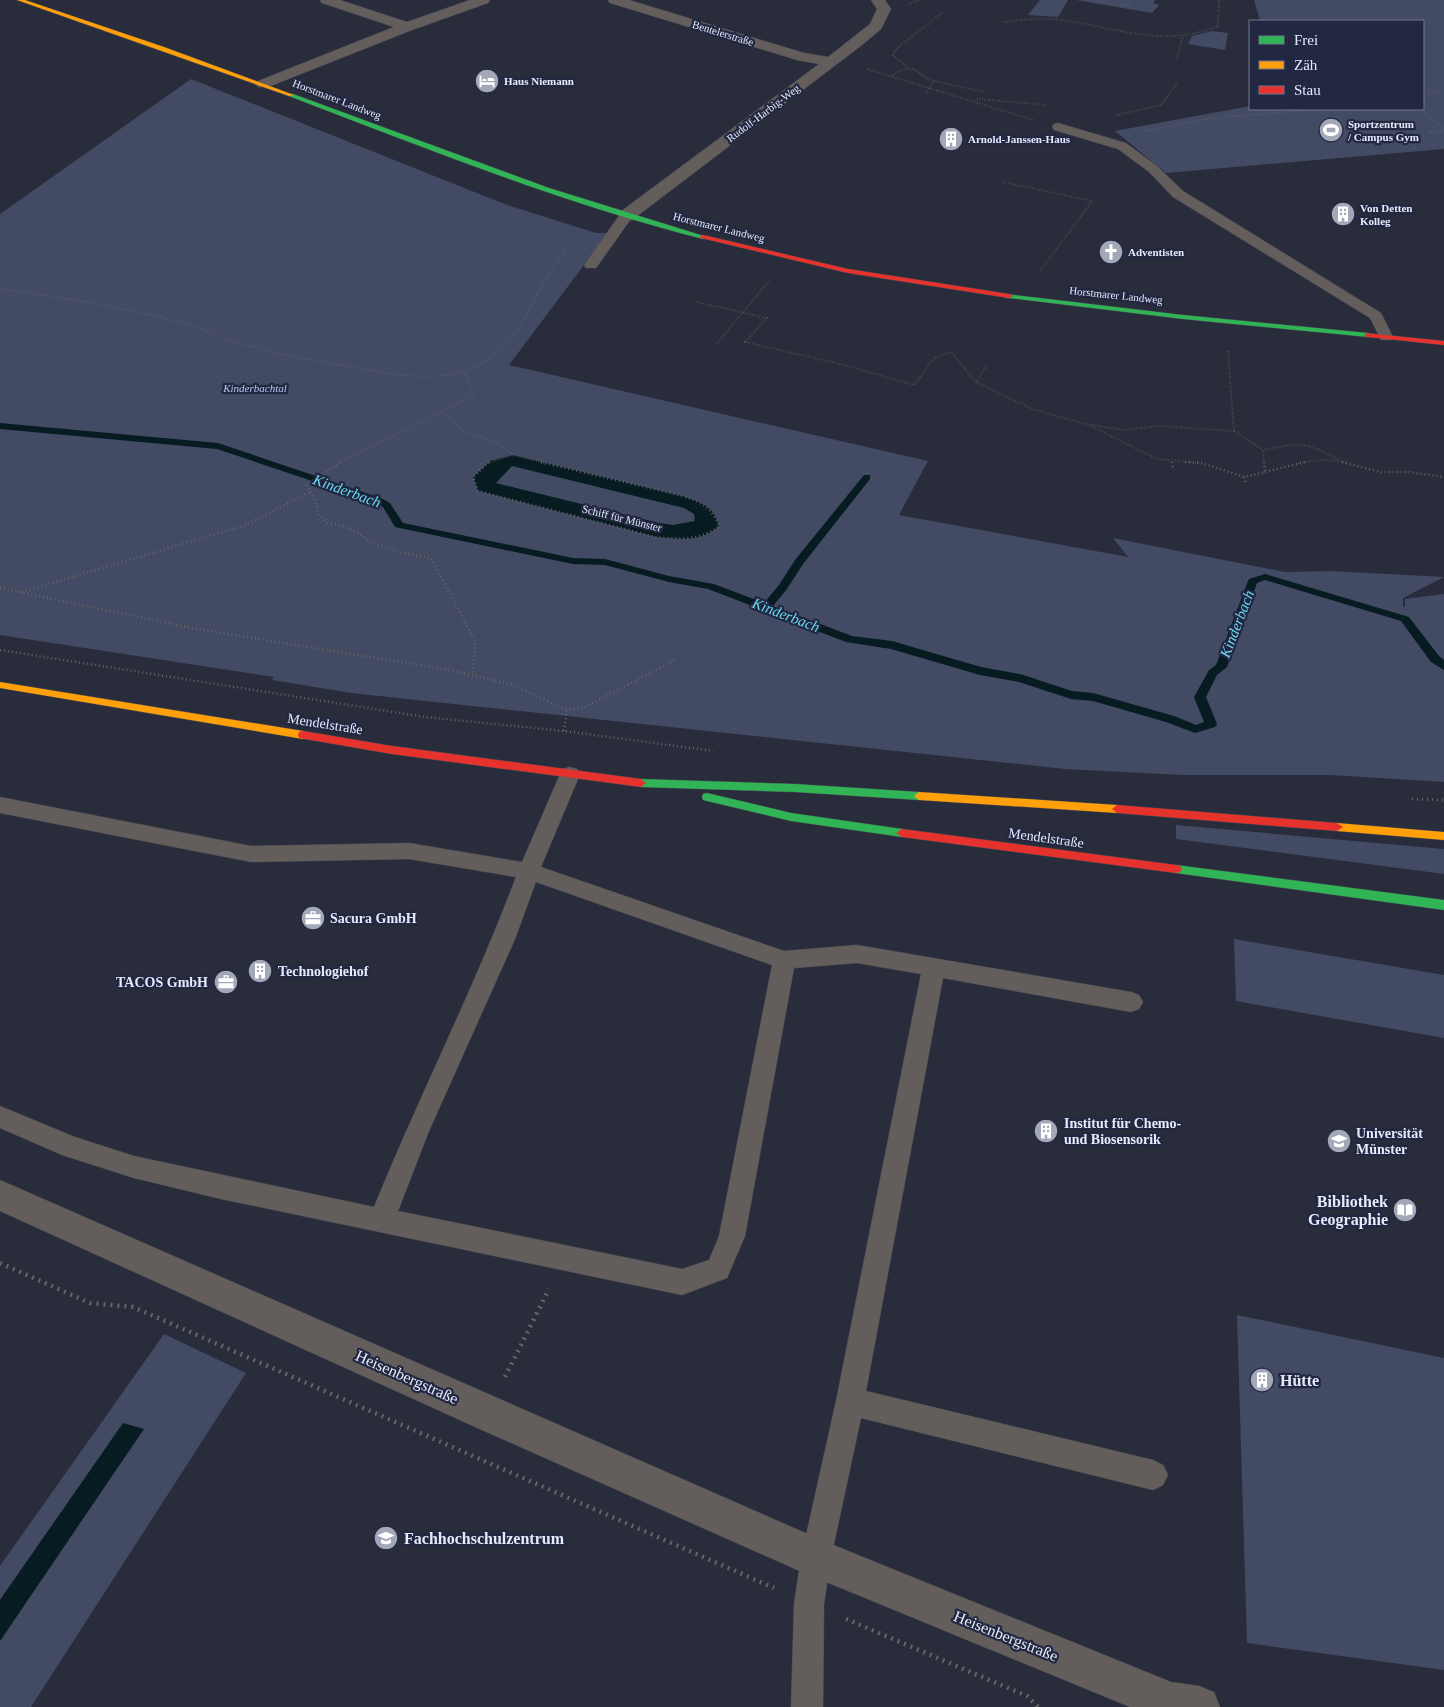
<svg xmlns="http://www.w3.org/2000/svg" width="1444" height="1707" viewBox="0 0 1444 1707" font-family="'Times New Roman',serif">
	<rect width="100%" height="100%" fill="#292c3a"/>
	<!-- green -->
	<g fill="#434a64">
		<path d="M1040 0H1068L1058 17 1028 15Z"/>
		<path d="M1076 0H1155L1153 3 1159 5 1152 13Z"/>
		<path d="M1254 0H1444V149L1166 173 1115 131 1250 106V109H1423V21H1260Z"/>
		<path d="M1212 31 1228 33 1225 50 1188 44 1192 36Z"/>
		<path d="M191 79 507 205 596 233H608L509 365 928 461 899 515 1128 557 1113 538 1285 572 1331 571 1444 577 1403 598V607H1405V599L1444 594V782L1331 775H1183L1065 769 351 693 272 680 274 677 0 635V214Z"/>
		<path d="M1176 825 1444 849V874L1176 839Z"/>
		<path d="M1234 939 1444 975V1038L1236 1001Z"/>
		<path d="M1237 1315 1444 1358V1670L1247 1643Z"/>
		<path d="M164 1334 246 1373 31 1707H0V1641L143 1429 123 1424 0 1600V1566Z"/>
	</g>
	<!-- water -->
	<g fill="#061c21" fill-rule="evenodd">
		<path d="M513 455 683 496C702 503 713 505 719 526 702 543 678 539 656 537L478 491 473 477 490 461ZM512 466 684 508 694 514 695 521 673 525 659 523 496 483Z"/>
		<path d="M123 1423 144 1429 0 1641V1600Z"/>
	</g>
	<g fill="none" stroke-linecap="round" stroke-linejoin="round">
		<!-- stream -->
		<path fill="#061c21" fill-rule="evenodd" d="M0 423 218 443 381 498 390 503 403 523 573 558 605 559 669 576 714 584 764 603 779 585 795 560 864 475H870V479L803 564 787 589 773 606 852 636 892 641 981 667 1020 674 1072 691 1093 693 1174 716 1196 725 1204 722 1194 697 1209 670 1216 665 1248 581 1249 579 1265 574 1409 617 1439 656 1444 660V670L1431 662 1401 621 1265 580 1257 583 1227 667 1217 675 1206 697 1217 724 1215 727 1195 733 1166 722 1093 701 1071 699 1019 682 980 675 891 649 846 642 708 589 669 582 605 565 573 564 395 527 383 507 375 502 217 449 0 429Z"/>
		<!-- lane casing -->
		<g stroke="#454853" stroke-width="1">
			<g id="lane">
				<path d="M1058 123 1126 143 1157 166 1183 191 1381 313 1393 337 1391 340H1381L1370 318 1173 197 1149 172 1118 149 1054 130 1052 127 1054 124Z"/>
				<path d="M626 212 633 216 596 268H586L584 265 586 262 621 213Z"/>
				<path d="M570 767 577 769 580 774 541 867 784 951 857 945 1131 992 1139 995 1143 1002 1139 1009 1131 1012 943 978 866 1391 1153 1460 1163 1465 1168 1475 1163 1485 1153 1490 861 1418 831 1558 824 1604 823 1707H791L794 1604 801 1558 836 1401 921 974 857 963 794 968 745 1236 727 1278 682 1295 221 1199 134 1178 62 1155 0 1128V1106L75 1137 134 1156 374 1207C419 1096 474 989 516 877L409 859 251 862 0 813V797L251 846 409 843 522 862 560 774 563 769ZM536 882 772 965 719 1236 709 1260 682 1269 398 1211 429 1131 515 939Z"/>
			</g>
		</g>
		<!-- street casing -->
		<g stroke="#454853" stroke-width="1">
			<g id="street">
				<path d="M320 0H340L407 22 470 0H490L488 3 412 30 268 87H258L256 84 258 81 394 27 322 3Z"/>
				<path d="M608 0H629L804 53 828 57 870 24 877 9 871 0H885L891 9 881 29 862 45 632 220H620L618 216 620 212 819 64 797 60 610 3Z"/>
				<path d="M0 1180 826 1542 1171 1682 1199 1686 1214 1692 1220 1707H1130L802 1572 473 1426 0 1211Z"/>
			</g>
		</g>
		<!-- fast casing -->
		<g stroke="#454853" stroke-width="1">
			<g id="fast">
				<path d="M289 94H293L549 188 707 237 703 239C561 203 425 148 289 96Z"/>
				<path d="M1006 294 1183 315 1368 333 1372 335 1368 337 1183 319 1009 298H1006Z"/>
				<path d="M641 779 795 784 919 792 924 796 919 800 795 792 641 787 636 783Z"/>
				<path d="M707 793 791 813 902 829 908 833 902 837 791 821 703 800 702 797 703 794Z"/>
				<path d="M1176 865 1444 900V910L1176 873 1172 872 1170 869 1172 866Z"/>
			</g>
		</g>
		<!-- slow casing -->
		<g stroke="#454853" stroke-width="1">
			<g id="slow">
				<path d="M17 0H25L164 47 294 95 289 96Z"/>
				<path d="M0 682 303 731 308 735 303 739 0 688Z"/>
				<path d="M919 792 1117 805 1122 809 1117 813 919 800 914 796Z"/>
				<path d="M1337 823 1444 832V840L1337 831 1331 827Z"/>
			</g>
		</g>
		<!-- jam casing -->
		<g stroke="#454853" stroke-width="1">
			<g id="jam">
				<path d="M703 235 848 269 1009 294 1013 296 1009 298 848 273 701 238 699 237Z"/>
				<path d="M1365 333 1444 341V345L1368 337H1365Z"/>
				<path d="M303 731 392 746 641 779 646 783 641 787 392 754 299 738 298 735 299 732Z"/>
				<path d="M1117 805 1337 823 1343 827 1337 831 1117 813 1112 809Z"/>
				<path d="M902 829 1176 865 1180 866 1182 869 1180 872 1176 873 902 837 896 833Z"/>
			</g>
		</g>
		<!-- path-far3 -->
		<g stroke="#666466" stroke-width="2" stroke-dasharray="0.5 2" stroke-linecap="butt">
			<path d="M1096 0 1127 6 1132 0"/>
			<path d="M909 4 919 0"/>
			<path d="M942 13 896 49 893 55 909 69H914L926 78 934 81 984 92"/>
			<path d="M1004 22C1020 20 1037 18 1053 19 1111 25 1161 50 1218 26L1219 0"/>
			<path d="M1177 58 1183 36"/>
			<path d="M867 69 1033 120"/>
			<path d="M891 76 901 70 908 69"/>
			<path d="M926 93 934 81"/>
			<path d="M977 99 1046 105"/>
			<path d="M1423 99 1429 92 1444 91"/>
			<path d="M1420 109 1444 129"/>
			<path d="M1117 115 1161 105 1178 82"/>
			<path d="M1146 131 1212 118 1323 109"/>
			<path d="M1429 132 1444 131"/>
			<path d="M1003 182 1092 201 1039 272"/>
			<path d="M0 289C59 297 118 306 175 321 198 327 220 337 243 344 277 355 312 360 347 366 394 374 447 388 490 358 527 333 536 283 566 251"/>
			<path d="M696 302 767 318 745 342 844 365 914 385 934 358 951 352 976 382"/>
			<path d="M717 343 769 281"/>
			<path d="M986 366 976 382 1032 409 1089 425 1157 459 1199 463"/>
			<path d="M444 412 461 430 497 443 514 455"/>
			<path d="M1092 425 1124 430 1159 426 1234 431 1228 350"/>
			<path d="M1234 431 1263 450"/>
			<path d="M338 463 426 420 474 394 464 372"/>
			<path d="M488 463 513 455 545 463"/>
			<path d="M1264 463 1263 450 1290 445 1310 446 1347 463"/>
			<path d="M1298 463 1320 460 1339 461"/>
		</g>
		<!-- path-far2 -->
		<g stroke="#666466" stroke-width="2.5" stroke-dasharray="1 3" stroke-linecap="butt">
			<path d="M340 462 307 485 316 503 318 514 328 523 343 526 357 532 370 542 398 552 431 558 476 643 472 675"/>
			<path d="M489 462 473 477 478 491 656 537C679 539 700 541 719 526 712 508 701 502 683 496L540 462"/>
			<path d="M1172 462 1173 468"/>
			<path d="M1185 462 1202 463 1244 477 1265 472 1264 462"/>
			<path d="M1342 462 1381 472H1408L1444 477"/>
			<path d="M1265 472 1305 462"/>
			<path d="M1244 477 1246 484"/>
			<path d="M0 588 191 628 450 670 510 684 567 710 585 707 677 659"/>
			<path d="M22 592 246 525 310 492"/>
			<path d="M0 650 425 717 564 731 713 751"/>
			<path d="M564 731 567 710"/>
		</g>
		<!-- path-far1 -->
		<path stroke="#666466" stroke-width="3" stroke-dasharray="1 4" stroke-linecap="butt" d="M1412 799 1444 800"/>
		<!-- path -->
		<g stroke="#666466" stroke-width="4.5" stroke-dasharray="2 5" stroke-linecap="butt">
			<path d="M0 1263 90 1303 133 1307 774 1588"/>
			<path d="M505 1377 549 1289"/>
			<path d="M846 1619 1027 1696 1038 1707"/>
		</g>
		<!-- lane -->
		<use href="#lane" fill="#635d5c" fill-rule="evenodd"/>
		<!-- street -->
		<use href="#street" fill="#635d5c" fill-rule="evenodd"/>
		<!-- fast -->
		<use href="#fast" fill="#30b455" fill-rule="evenodd"/>
		<!-- slow -->
		<use href="#slow" fill="#ff9f0a" fill-rule="evenodd"/>
		<!-- jam -->
		<use href="#jam" fill="#e5322d" fill-rule="evenodd"/>
	</g>
	<!-- icons -->
	<defs>
		<g id="hotel-disc" transform="scale(1.25)"><circle r="9.5" fill="#a3a8b8" stroke="#222841"/><path d="M-6-4.5h1.5V1H6V5H4.5V3h-9V5H-6ZM-4 0a1.8 1.8 0 1 1 3.6 0ZM.5 0V-2.5h3Q6-2.5 6 0Z" fill="#fff"/></g>
		<g id="stadium-disc" transform="scale(1.25)"><circle r="9.5" fill="#a3a8b8" stroke="#222841"/><path d="M0-5a6.5 5 0 1 0 0 10a6.5 5 0 1 0 0-10ZM-3.5-1.8h7v3.6h-7Z" fill="#fff"/></g>
		<g id="building-disc" transform="scale(1.25)"><circle r="9.5" fill="#a3a8b8" stroke="#222841"/><path d="M-4-6H4V6H1V3H-1V6H-4ZM-2.5-4.3h1.7v1.8h-1.7ZM.8-4.3h1.7v1.8H.8ZM-2.5-1h1.7V.8h-1.7ZM.8-1h1.7V.8H.8Z" fill="#fff"/></g>
		<g id="church-disc" transform="scale(1.25)"><circle r="9.5" fill="#a3a8b8" stroke="#222841"/><path d="M-1.2-6h2.4v3.5h3.3v2.4h-3.3V6h-2.4V-.1h-3.3v-2.4h3.3Z" fill="#fff"/></g>
		<g id="office-disc" transform="scale(1.25)"><circle r="9.5" fill="#a3a8b8" stroke="#222841"/><path d="M-6-3h4V-5.5h4V-3h4V5H-6ZM-1-4.5V-3h2v-1.5ZM-6 0V1H6V0Z" fill="#fff"/></g>
		<g id="university-disc" transform="scale(1.25)"><circle r="9.5" fill="#a3a8b8" stroke="#222841"/><path d="M0-5L7-2L0 1L-7-2ZM-4 1L0 2.5L4 1V4Q0 6-4 4Z" fill="#fff"/></g>
		<g id="library-disc" transform="scale(1.25)"><circle r="9.5" fill="#a3a8b8" stroke="#222841"/><path d="M-6-4Q-3-5.5-.7-3.5V5Q-3 3-6 4ZM6-4Q3-5.5 .7-3.5V5Q3 3 6 4Z" fill="#fff"/></g>
	</defs>
	<g fill-rule="evenodd">
		<use href="#hotel-disc" x="487" y="81"/>
		<use href="#stadium-disc" x="1331" y="130"/>
		<use href="#building-disc" x="951" y="139"/>
		<use href="#building-disc" x="1343" y="214"/>
		<use href="#church-disc" x="1111" y="252"/>
		<use href="#office-disc" x="313" y="918"/>
		<use href="#building-disc" x="260" y="971"/>
		<use href="#office-disc" x="226" y="982"/>
		<use href="#building-disc" x="1046" y="1131"/>
		<use href="#university-disc" x="1339" y="1141"/>
		<use href="#library-disc" x="1405" y="1210"/>
		<use href="#building-disc" x="1262" y="1380"/>
		<use href="#university-disc" x="386" y="1538"/>
	</g>
	<g text-anchor="middle" dominant-baseline="central" stroke-width="4.5" stroke-linejoin="round" paint-order="stroke">
		<!-- far-street labels -->
		<g font-size="11" fill="#e5ebfc" stroke="#222841">
			<text transform="translate(723 33) rotate(17)">Bentelerstraße</text>
			<text transform="translate(337 99) rotate(21)">Horstmarer Landweg</text>
			<text transform="translate(763 113) rotate(-37)">Rudolf-Harbig-Weg</text>
			<text transform="translate(719 227) rotate(14)">Horstmarer Landweg</text>
			<text transform="translate(1116 295) rotate(6)">Horstmarer Landweg</text>
			<text transform="translate(622 518) rotate(14)">Schiff für Münster</text>
		</g>
		<!-- far-poi labels -->
		<g font-size="11" font-weight="bold" fill="#e5ebfc" stroke="#222841" text-anchor="start">
			<text x="504" y="81">Haus Niemann</text>
			<text x="1348" y="124">Sportzentrum<tspan x="1348" dy="13">/ Campus Gym</tspan></text>
			<text x="968" y="139">Arnold-Janssen-Haus</text>
			<text x="1360" y="208">Von Detten<tspan x="1360" dy="13">Kolleg</tspan></text>
			<text x="1128" y="252">Adventisten</text>
		</g>
		<!-- far-park labels -->
		<g font-size="11" font-style="italic" fill="#bbc8f5" stroke="#222841">
			<text x="255" y="388">Kinderbachtal</text>
		</g>
		<!-- street labels -->
		<g font-size="14" fill="#e5ebfc" stroke="#222841">
			<text transform="translate(325 724) rotate(9)">Mendelstraße</text>
			<text transform="translate(1046 838) rotate(8)">Mendelstraße</text>
		</g>
		<!-- poi labels -->
		<g font-size="14" font-weight="bold" fill="#e5ebfc" stroke="#222841" text-anchor="start">
			<text x="330" y="918">Sacura GmbH</text>
			<text x="278" y="971">Technologiehof</text>
			<text x="208" y="982" text-anchor="end">TACOS GmbH</text>
			<text x="1064" y="1123">Institut für Chemo-<tspan x="1064" dy="16">und Biosensorik</tspan></text>
			<text x="1356" y="1133">Universität<tspan x="1356" dy="16">Münster</tspan></text>
		</g>
		<!-- water labels -->
		<g font-size="15" font-style="italic" fill="#6adaf2" stroke="#222841">
			<text transform="translate(347 491) rotate(20)">Kinderbach</text>
			<text transform="translate(786 615) rotate(21)">Kinderbach</text>
			<text transform="translate(1237 624) rotate(-69)">Kinderbach</text>
		</g>
		<!-- near-poi labels -->
		<g font-size="16" font-weight="bold" fill="#e5ebfc" stroke="#222841" text-anchor="start">
			<text x="1388" y="1201" text-anchor="end">Bibliothek<tspan x="1388" dy="18">Geographie</tspan></text>
			<text x="1280" y="1380">Hütte</text>
			<text x="404" y="1538">Fachhochschulzentrum</text>
		</g>
		<!-- near-street labels -->
		<g font-size="16" fill="#e5ebfc" stroke="#222841">
			<text transform="translate(407 1377) rotate(24)">Heisenbergstraße</text>
			<text transform="translate(1006 1636) rotate(22)">Heisenbergstraße</text>
		</g>
	</g>
	<!-- legend -->
	<rect x="1249" y="20" width="175" height="90" fill="#222841" stroke="#70768c"/>
	<rect x="1259" y="36" width="25" height="8" fill="#30b455" stroke="#70768c"/>
	<text x="1294" y="45" font-size="15" fill="#e5ebfc">Frei</text>
	<rect x="1259" y="61" width="25" height="8" fill="#ff9f0a" stroke="#70768c"/>
	<text x="1294" y="70" font-size="15" fill="#e5ebfc">Zäh</text>
	<rect x="1259" y="86" width="25" height="8" fill="#e5322d" stroke="#70768c"/>
	<text x="1294" y="95" font-size="15" fill="#e5ebfc">Stau</text>
</svg>
